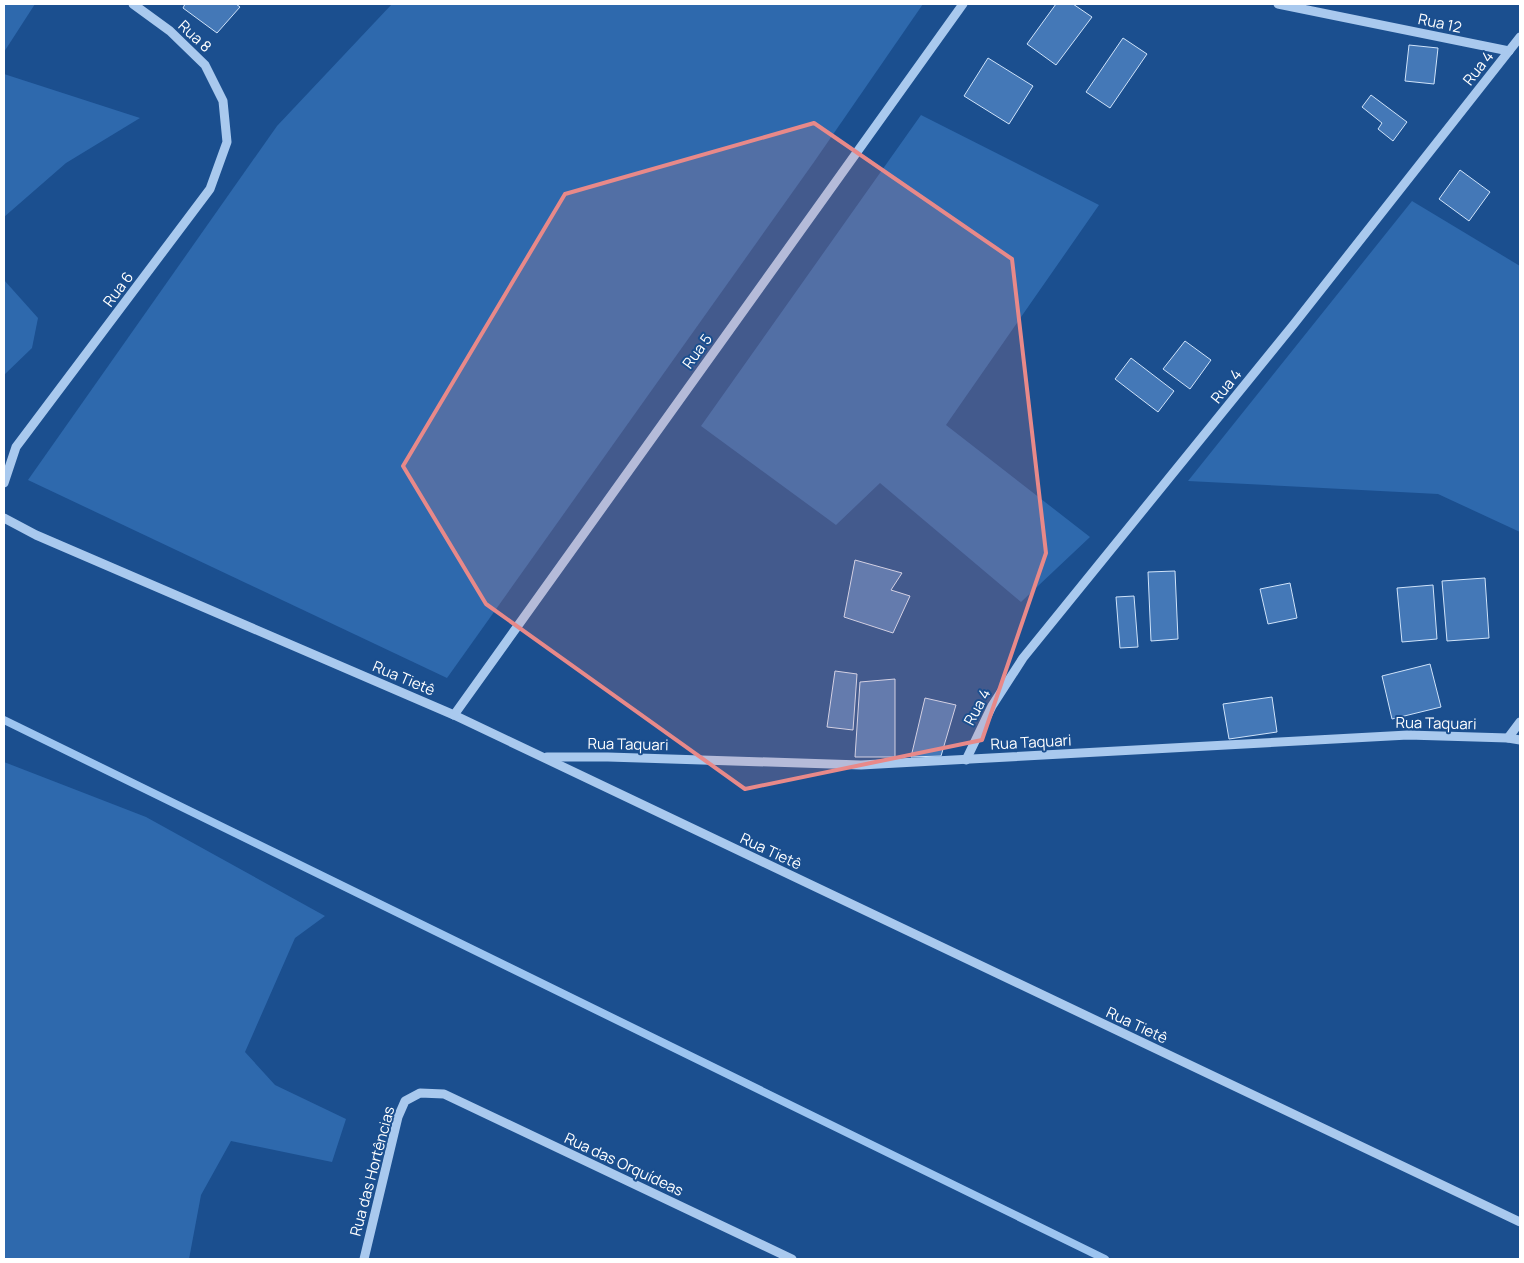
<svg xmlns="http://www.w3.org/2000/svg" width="1524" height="1263" viewBox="0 0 1524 1263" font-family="Manrope,sans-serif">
	<rect width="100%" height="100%" fill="#1b4f8f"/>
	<!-- green -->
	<g fill="#2e69ad">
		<path d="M4 4H35L4 52Z"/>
		<path d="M392 4H923L814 162 447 678 28 480 277 126Z"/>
		<path d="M4 74 140 118 66 163 4 217Z"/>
		<path d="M921 115 1099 205 946 425 1090 537 1021 602 880 483 836 525 701 426Z"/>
		<path d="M1412 201 1520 266V532L1438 494 1188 481Z"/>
		<path d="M4 280 38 318 32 348 4 375Z"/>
		<path d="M4 762 146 817 325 916 295 938 245 1052 275 1085 346 1119 332 1162 231 1141 201 1195 189 1259H4Z"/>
	</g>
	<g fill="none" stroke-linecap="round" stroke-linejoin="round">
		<!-- stream -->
		<path stroke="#9cc4f0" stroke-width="8" d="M4 720 1105 1259"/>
	</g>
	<!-- building -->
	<g fill="#4478b7" stroke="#cfe3fa">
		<path d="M185 4H236L240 7 217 33 183 8Z"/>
		<path d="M1056 4H1073L1092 17 1056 65 1027 44Z"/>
		<path d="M1123 38 1147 54 1110 108 1086 92Z"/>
		<path d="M1409 45 1438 48 1434 84 1405 81Z"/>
		<path d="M988 58 1033 86 1009 124 964 96Z"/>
		<path d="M1371 95 1407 122 1393 141 1378 129 1382 123 1362 107Z"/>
		<path d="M1460 170 1490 192 1469 221 1439 199Z"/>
		<path d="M1185 341 1211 360 1190 389 1163 369Z"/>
		<path d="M1131 358 1174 391 1158 412 1115 379Z"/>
		<path d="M855 560 902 573 891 590 910 596 893 633 844 617Z"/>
		<path d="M1175 571 1178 639 1151 641 1148 572Z"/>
		<path d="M1485 578 1489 638 1447 641 1442 581Z"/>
		<path d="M1290 583 1297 618 1268 624 1260 589Z"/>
		<path d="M1433 585 1437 639 1402 642 1397 588Z"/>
		<path d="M1134 596 1138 647 1120 648 1116 597Z"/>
		<path d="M1430 664 1441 707 1392 719 1382 676Z"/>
		<path d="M835 671 857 674 853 730 827 727Z"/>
		<path d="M895 679V757H855L860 682Z"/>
		<path d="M1272 697 1277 732 1229 739 1223 704Z"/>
		<path d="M925 698 956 705 941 756 911 757Z"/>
	</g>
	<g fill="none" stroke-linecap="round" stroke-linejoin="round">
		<!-- minor -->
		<g stroke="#a9c9ee" stroke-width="9">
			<path d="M1278 4 1509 51"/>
			<path d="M4 483 16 447 210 189 227 142 223 101 205 65 170 31 133 4"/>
			<path d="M4 518 36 535 454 715 1520 1222"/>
			<path d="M454 715 963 4"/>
			<path d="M1508 738 1520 722"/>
			<path d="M547 757H608L861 765 1408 735 1508 738 1520 740"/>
			<path d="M966 760 992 706 1023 658 1294 324 1520 37"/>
			<path d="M364 1259 398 1117 405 1101 420 1093 444 1094 792 1259"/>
		</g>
	</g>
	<!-- marked area -->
	<path fill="#e88989" fill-opacity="0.2" stroke="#e88989" stroke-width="4" stroke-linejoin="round" d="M814 123 1012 259 1046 553 982 740 745 789 486 604 403 466 565 194Z"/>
	<g text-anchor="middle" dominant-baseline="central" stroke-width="4" stroke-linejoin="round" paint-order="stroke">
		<!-- street labels -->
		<g font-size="15" fill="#fff" stroke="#1b4f8f">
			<text transform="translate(1440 23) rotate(12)">Rua 12</text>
			<text transform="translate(195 36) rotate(43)">Rua 8</text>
			<text transform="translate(1478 68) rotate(-52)">Rua 4</text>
			<text transform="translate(118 289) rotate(-53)">Rua 6</text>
			<text transform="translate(697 351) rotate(-54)">Rua 5</text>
			<text transform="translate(1226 386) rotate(-51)">Rua 4</text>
			<text transform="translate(404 678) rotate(23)">Rua Tietê</text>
			<text transform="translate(977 707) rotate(-62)">Rua 4</text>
			<text transform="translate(1436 723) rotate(1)">Rua Taquari</text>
			<text transform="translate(1031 742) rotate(-3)">Rua Taquari</text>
			<text transform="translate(628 744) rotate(1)">Rua Taquari</text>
			<text transform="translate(771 851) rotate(25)">Rua Tietê</text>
			<text transform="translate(1137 1025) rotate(25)">Rua Tietê</text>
			<text transform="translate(624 1164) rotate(25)">Rua das Orquídeas</text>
			<text transform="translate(372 1171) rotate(-75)">Rua das Hortências</text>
		</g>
	</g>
	<!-- border -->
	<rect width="1524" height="1263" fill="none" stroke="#ffffff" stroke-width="10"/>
</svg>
